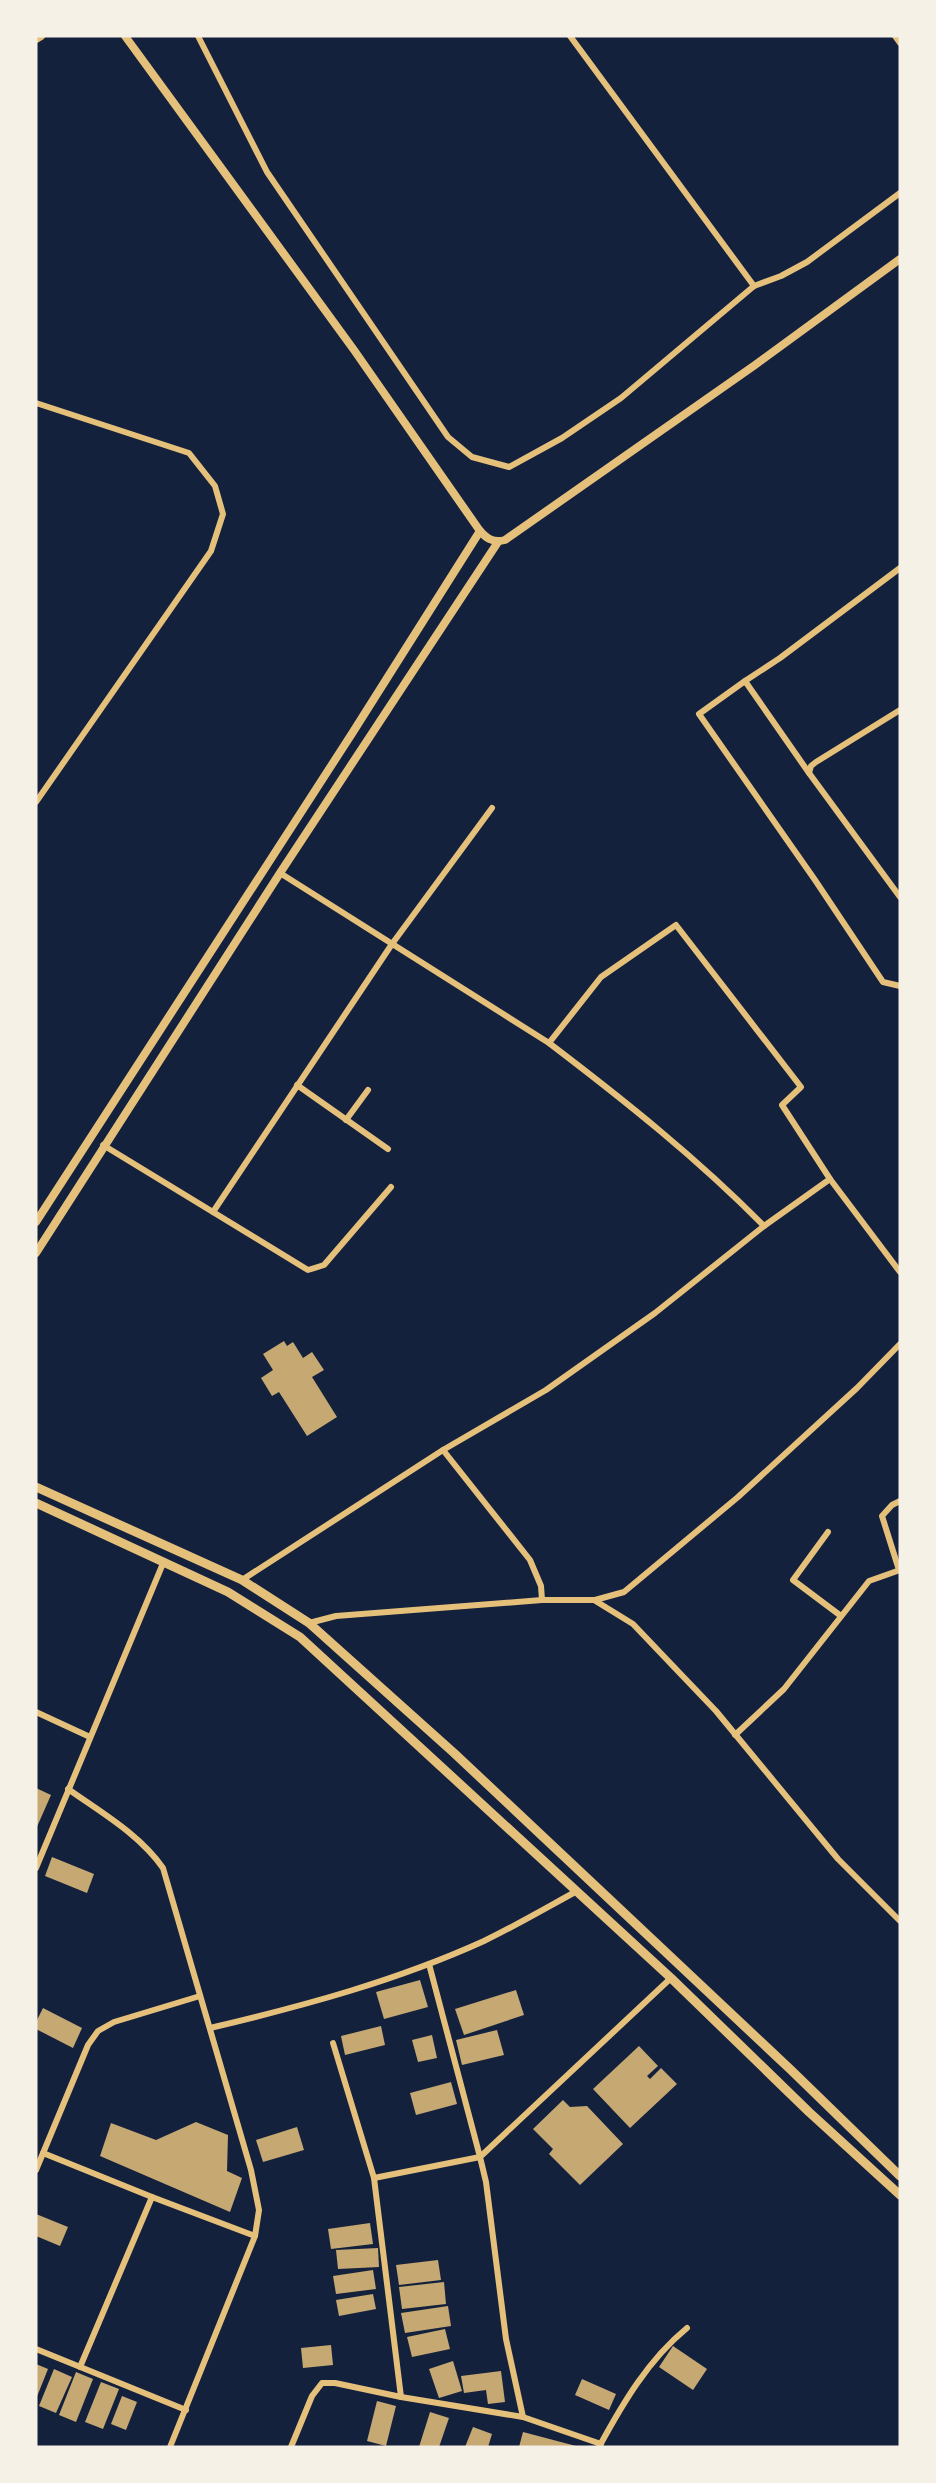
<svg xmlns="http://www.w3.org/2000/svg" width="936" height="2483" viewBox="0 0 936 2483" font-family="Cabin,sans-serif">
	<rect width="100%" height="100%" fill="#14213d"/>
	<!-- building -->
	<g fill="#c6a872">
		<path d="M284 1341 287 1346 293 1342 303 1358 312 1352 324 1370 312 1377 337 1417 307 1436 279 1392 272 1396 261 1378 273 1370 263 1354Z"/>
		<path d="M36 1788 51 1795 36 1829Z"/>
		<path d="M52 1857 94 1874 87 1893 45 1876Z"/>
		<path d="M420 1980 428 2007 384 2019 376 1992Z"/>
		<path d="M516 1990 524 2015 464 2035 455 2009Z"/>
		<path d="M43 2008 82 2028 73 2048 36 2029V2022Z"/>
		<path d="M381 2026 385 2045 345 2055 341 2036Z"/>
		<path d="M497 2030 504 2055 462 2065 456 2040Z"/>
		<path d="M432 2035 437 2058 418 2062 412 2040Z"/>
		<path d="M639 2046 658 2066 647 2076 650 2079 661 2068 677 2084 630 2128 593 2089Z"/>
		<path d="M451 2082 457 2104 416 2115 410 2093Z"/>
		<path d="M563 2100 570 2107 587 2106 623 2144 580 2185 549 2154 553 2149 533 2129Z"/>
		<path d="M196 2122 228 2135 227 2171 242 2178 230 2212 100 2156 111 2123 156 2140Z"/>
		<path d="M297 2127 304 2150 263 2162 256 2140Z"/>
		<path d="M36 2214 68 2227 60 2246 36 2236Z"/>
		<path d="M370 2223 373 2244 331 2249 328 2229Z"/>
		<path d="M378 2248 379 2267 338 2269 336 2250Z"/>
		<path d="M438 2260 441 2280 399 2285 396 2265Z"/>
		<path d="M373 2270 376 2289 336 2294 333 2276Z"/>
		<path d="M444 2282 446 2304 402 2309 399 2287Z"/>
		<path d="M373 2294 376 2309 339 2316 336 2300Z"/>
		<path d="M448 2306 451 2326 405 2333 401 2313Z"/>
		<path d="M445 2329 450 2349 412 2357 407 2337Z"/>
		<path d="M331 2345 333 2365 303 2368 301 2348Z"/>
		<path d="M673 2346 707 2369 693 2390 659 2367Z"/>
		<path d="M453 2361 462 2391 439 2398 429 2369Z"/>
		<path d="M36 2364 48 2369 36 2399Z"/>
		<path d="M54 2369 72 2377 56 2413 39 2406Z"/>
		<path d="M501 2371 505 2402 488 2404 486 2390 464 2393 461 2376Z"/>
		<path d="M76 2372 93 2379 76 2422 59 2415Z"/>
		<path d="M582 2379 616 2394 609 2410 575 2395Z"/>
		<path d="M101 2382 119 2389 103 2429 85 2422Z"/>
		<path d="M122 2396 137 2402 126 2430 111 2424Z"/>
		<path d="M377 2401 396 2406 386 2446 367 2441Z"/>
		<path d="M430 2412 449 2418 439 2447H419Z"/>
		<path d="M473 2427 492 2434 488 2447H465Z"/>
		<path d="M523 2432 576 2446V2447H519Z"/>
	</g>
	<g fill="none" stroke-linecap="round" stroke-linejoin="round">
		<!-- minor -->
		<g stroke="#e5c07b" stroke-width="6">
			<path d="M198 36 267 172 448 437 472 457 509 467 562 438 621 398 754 286 781 276 807 262 900 193"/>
			<path d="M570 36 754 286"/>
			<path d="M895 36 900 43"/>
			<path d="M36 403 189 453 215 486 223 514 211 551 36 802"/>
			<path d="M745 681 780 658 900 568"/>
			<path d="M900 710 816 762 811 766 809 773 900 897"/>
			<path d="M809 773 745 681 699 714 815 880 883 982 900 986"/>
			<path d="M280 873 549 1043C624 1100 698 1159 764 1226"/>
			<path d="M549 1043 601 977 676 925 801 1087 782 1105 830 1179 900 1272"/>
			<path d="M297 1085 388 1149"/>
			<path d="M346 1120 368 1090"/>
			<path d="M103 1145 308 1270 324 1265 391 1187"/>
			<path d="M213 1212 392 944 492 808"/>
			<path d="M443 1450 530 1560 541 1586 542 1600"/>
			<path d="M828 1532 793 1580 841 1616"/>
			<path d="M899 1570 882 1516 892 1505 900 1501"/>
			<path d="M242 1580 443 1450 546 1390 655 1313 764 1226 830 1179"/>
			<path d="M595 1600 624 1592 738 1497 857 1388 900 1344"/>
			<path d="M309 1623 336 1616 542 1600H594L633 1624 673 1666 716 1711 838 1859 900 1921"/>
			<path d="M36 1712 90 1737"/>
			<path d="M735 1735 784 1689 869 1581 900 1570"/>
			<path d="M68 1789C102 1813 139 1834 163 1868L251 2170 259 2210 255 2236 170 2447"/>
			<path d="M36 1868 164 1561"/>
			<path d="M210 2028C303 2006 396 1981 484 1941 515 1926 546 1908 577 1891"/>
			<path d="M333 2043 374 2178 401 2397"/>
			<path d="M43 2153 152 2197 255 2236"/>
			<path d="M36 2170 88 2045 98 2031 114 2022 200 1996"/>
			<path d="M374 2178 480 2157 429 1964"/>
			<path d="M36 2349 186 2410"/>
			<path d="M80 2367 152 2197"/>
			<path d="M601 2444 523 2417 506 2339 486 2182 480 2157 671 1978"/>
			<path d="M291 2447 312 2396 322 2383H335L401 2397 523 2417"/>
			<path d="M599 2447C623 2403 648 2360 687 2328"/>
		</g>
		<!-- tertiary -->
		<g stroke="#e5c07b" stroke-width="8">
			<path d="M125 36 354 350 480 531C487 539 494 543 505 540L755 365 900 259"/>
			<path d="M36 39 41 36"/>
			<path d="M36 1222 353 732 480 531"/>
			<path d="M36 1253 280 873 498 542"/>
		</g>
		<!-- secondary -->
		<g stroke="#e5c07b" stroke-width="9">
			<path d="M36 1487 242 1580 309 1623 454 1753 791 2070 900 2176"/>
			<path d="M36 1503 228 1592 300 1637 671 1978 809 2112 900 2195"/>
		</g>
	</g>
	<!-- border -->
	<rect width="936" height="2483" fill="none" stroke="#f6f1e7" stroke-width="75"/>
</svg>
